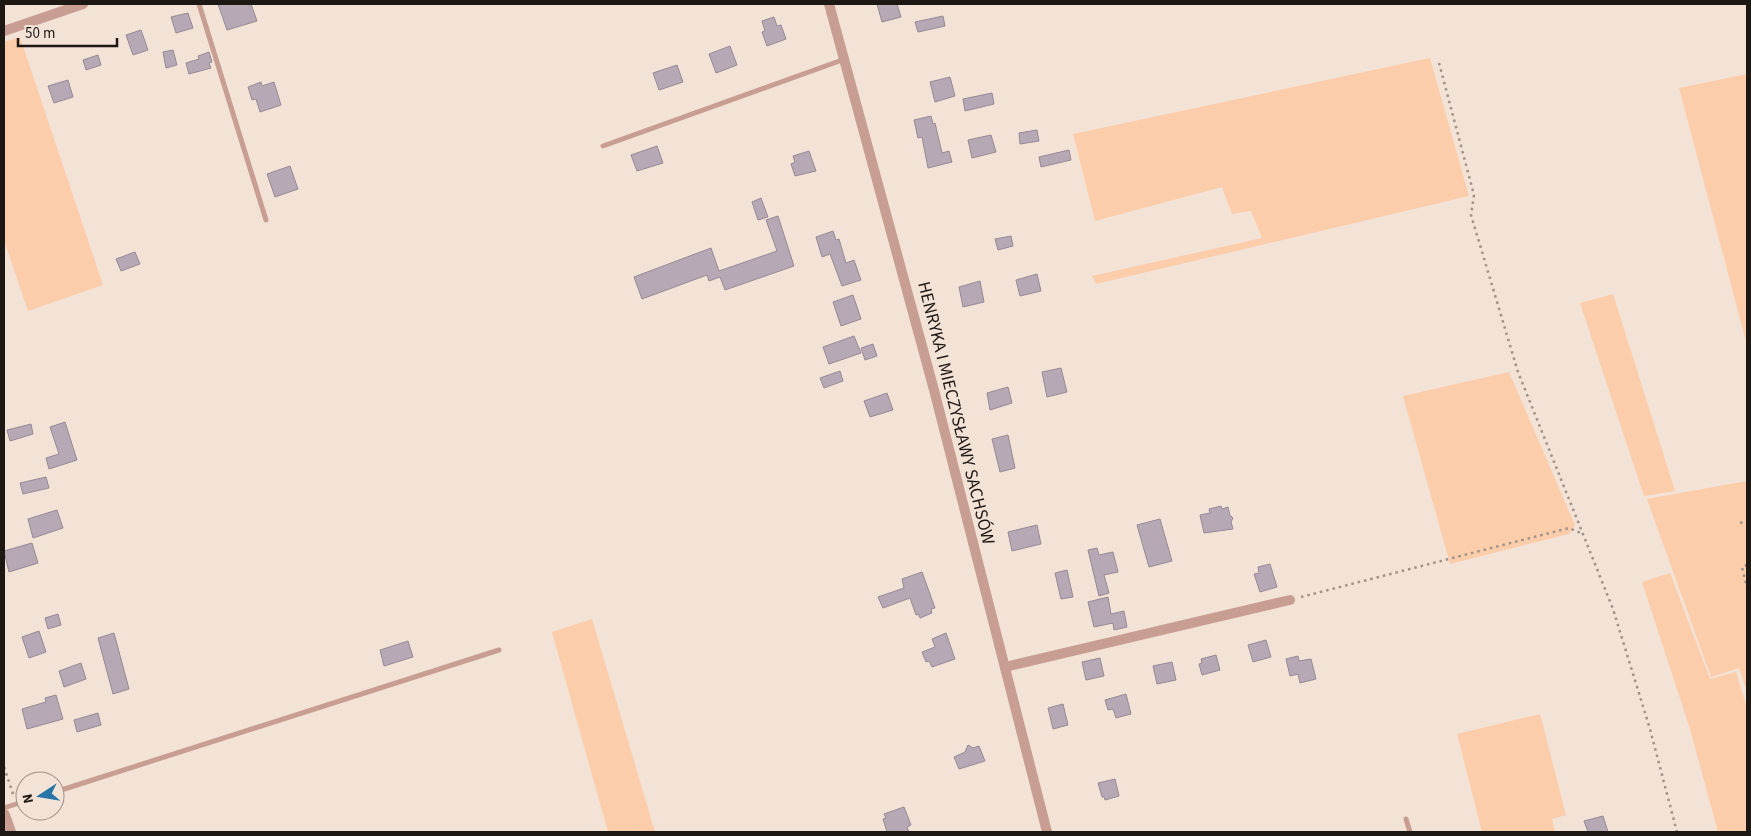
<svg xmlns="http://www.w3.org/2000/svg" width="1751" height="836" viewBox="0 0 1751 836" font-family="'Source Sans 3',sans-serif">
	<rect width="100%" height="100%" fill="#f3e2d6"/>
	<!-- green -->
	<g fill="#fccdaa">
		<path d="M20 37 103 285 28 311 4 240V42Z"/>
		<path d="M1430 58 1469 196 1096 284 1092 276 1262 238 1251 211 1232 214 1222 187 1095 221 1073 134Z"/>
		<path d="M1747 74V345L1679 88Z"/>
		<path d="M1613 294 1675 491 1644 496 1580 303Z"/>
		<path d="M1509 372 1575 525 1569 534 1450 564 1403 396Z"/>
		<path d="M1747 481V692L1739 668 1711 677 1647 499Z"/>
		<path d="M1670 573 1710 679 1736 672 1747 708V832H1718L1690 729 1642 582Z"/>
		<path d="M592 619 655 832H608L552 632Z"/>
		<path d="M1540 714 1566 815 1552 819 1555 832H1482L1457 734Z"/>
	</g>
	<!-- building -->
	<g fill="#b6a8b5" stroke="#978995">
		<path d="M218 4H251L257 21 227 30Z"/>
		<path d="M877 4H897L901 17 882 22Z"/>
		<path d="M188 13 193 28 176 33 171 17Z"/>
		<path d="M943 16 945 26 918 32 915 22Z"/>
		<path d="M774 17 777 26 781 25 786 39 767 46 762 32 765 31 762 21Z"/>
		<path d="M141 30 148 50 133 55 126 35Z"/>
		<path d="M730 46 737 65 716 73 709 54Z"/>
		<path d="M173 50 177 65 166 68 163 52Z"/>
		<path d="M209 52 212 62 209 63 211 68 189 74 186 63 199 59 198 56Z"/>
		<path d="M98 55 101 65 86 70 83 60Z"/>
		<path d="M677 65 683 82 659 90 653 73Z"/>
		<path d="M950 77 955 96 935 102 930 82Z"/>
		<path d="M68 80 73 97 54 103 48 86Z"/>
		<path d="M261 82 262 86 274 82 281 105 260 112 256 99 252 100 248 87Z"/>
		<path d="M992 93 994 104 965 111 963 99Z"/>
		<path d="M931 116 933 124 935 123 942 153 949 151 952 162 928 168 922 137 918 138 914 120Z"/>
		<path d="M1037 130 1039 141 1020 144 1019 133Z"/>
		<path d="M991 135 996 152 972 158 968 140Z"/>
		<path d="M657 146 663 163 637 171 631 155Z"/>
		<path d="M1069 150 1071 160 1041 167 1039 157Z"/>
		<path d="M809 151 816 171 795 176 791 164 795 162 793 156Z"/>
		<path d="M290 166 298 189 275 197 267 174Z"/>
		<path d="M761 198 768 217 758 220 752 202Z"/>
		<path d="M778 216 794 266 725 290 720 277 709 281 707 275 642 299 634 277 711 248 719 271 777 251 766 220Z"/>
		<path d="M833 231 836 240 839 239 846 263 854 260 861 280 842 286 830 254 822 257 816 237Z"/>
		<path d="M1011 236 1013 246 998 250 995 239Z"/>
		<path d="M135 252 140 264 121 271 116 259Z"/>
		<path d="M1037 274 1041 291 1020 296 1016 280Z"/>
		<path d="M980 281 984 302 963 307 959 287Z"/>
		<path d="M853 295 861 319 841 326 833 302Z"/>
		<path d="M854 336 861 353 829 364 823 347Z"/>
		<path d="M873 344 877 356 865 360 861 348Z"/>
		<path d="M1061 368 1067 392 1047 397 1042 372Z"/>
		<path d="M840 371 843 381 824 388 820 378Z"/>
		<path d="M1008 387 1012 403 990 410 987 393Z"/>
		<path d="M887 393 893 410 870 417 864 401Z"/>
		<path d="M65 422 77 460 49 469 46 458 59 454 50 427Z"/>
		<path d="M31 424 33 434 10 441 7 430Z"/>
		<path d="M1008 435 1015 468 1000 472 992 439Z"/>
		<path d="M46 477 49 488 23 494 20 483Z"/>
		<path d="M1221 506 1222 509 1228 507 1230 515 1233 518 1231 522 1233 529 1204 533 1200 515 1210 513 1209 509Z"/>
		<path d="M57 510 63 528 33 538 28 519Z"/>
		<path d="M1160 519 1172 561 1149 567 1137 525Z"/>
		<path d="M1037 525 1041 544 1012 551 1008 532Z"/>
		<path d="M32 543 38 563 9 572 4 551Z"/>
		<path d="M1097 548 1099 555 1113 552 1118 572 1104 575 1109 593 1099 596 1088 550Z"/>
		<path d="M1270 564 1277 587 1260 592 1254 574 1259 573 1258 567Z"/>
		<path d="M1067 570 1073 597 1061 599 1055 573Z"/>
		<path d="M922 572 935 608 931 609 932 613 920 618 918 614 916 615 910 598 883 608 878 597 904 588 902 579Z"/>
		<path d="M1108 597 1111 614 1124 611 1127 627 1114 630 1113 623 1094 627 1088 602Z"/>
		<path d="M58 614 61 625 48 629 45 618Z"/>
		<path d="M39 631 46 652 29 658 22 637Z"/>
		<path d="M114 633 129 689 113 694 98 638Z"/>
		<path d="M946 633 955 659 932 667 929 661 926 662 922 652 935 647 932 639Z"/>
		<path d="M1266 640 1271 657 1253 662 1248 645Z"/>
		<path d="M408 641 413 657 384 666 380 650Z"/>
		<path d="M1216 655 1220 670 1202 675 1199 664 1202 663 1201 659Z"/>
		<path d="M1298 656 1299 661 1311 659 1316 679 1300 683 1298 674 1290 676 1286 659Z"/>
		<path d="M1100 658 1104 676 1086 680 1082 662Z"/>
		<path d="M1172 662 1176 680 1157 684 1153 666Z"/>
		<path d="M81 663 86 679 64 687 59 671Z"/>
		<path d="M1126 694 1131 714 1116 718 1113 709 1108 710 1105 700Z"/>
		<path d="M56 695 63 719 27 729 22 709 46 702 45 698Z"/>
		<path d="M1063 704 1068 725 1053 729 1048 708Z"/>
		<path d="M98 713 101 725 77 732 74 720Z"/>
		<path d="M968 745 973 748 979 746 985 761 959 769 954 757 965 752Z"/>
		<path d="M1115 779 1119 796 1105 800 1104 797H1102L1098 783Z"/>
		<path d="M904 807 911 825 907 827 909 832H887L883 819 886 818 884 814Z"/>
		<path d="M1603 816 1608 832H1588L1584 821Z"/>
	</g>
	<g fill="none" stroke-linecap="round" stroke-linejoin="round">
		<!-- path -->
		<g stroke="#9e9289" stroke-width="2.5" stroke-dasharray="2.5 4" stroke-linecap="butt">
			<path d="M1439 63 1474 195 1471 215 1518 372 1613 609 1650 729 1677 832"/>
			<path d="M1740 523 1747 521"/>
			<path d="M1747 565 1742 567 1747 588"/>
			<path d="M1301 597 1569 528 1583 534"/>
			<path d="M4 767 14 797"/>
		</g>
		<!-- service -->
		<g stroke="#c89e92" stroke-width="5">
			<path d="M199 4 266 220"/>
			<path d="M603 146 845 59"/>
			<path d="M55 792 499 650"/>
			<path d="M4 808 25 801"/>
			<path d="M1406 819 1410 832"/>
		</g>
		<!-- minor -->
		<g stroke="#c89e92" stroke-width="10">
			<path d="M829 4 934 390 1047 832"/>
			<path d="M4 31 83 4"/>
			<path d="M1005 667 1290 600"/>
		</g>
		<!-- tertiary -->
		<path stroke="#c89e92" stroke-width="12" d="M4 815 10 832"/>
	</g>
	<g text-anchor="middle" dominant-baseline="central" stroke-width="4" stroke-linejoin="round" paint-order="stroke">
		<!-- street labels -->
		<g font-size="18" fill="#1e1814" stroke="#f3e2d6">
			<text transform="translate(956 413) rotate(76)">HENRYKA I MIECZYSŁAWY SACHSÓW</text>
		</g>
	</g>
	<!-- border -->
	<rect width="1751" height="836" fill="none" stroke="#1e1814" stroke-width="10"/>
	<!-- north arrow -->
	<g transform="translate(40 796) rotate(258)"><circle r="24" fill="#f3e2d6" stroke="#9e9188"/>
	<path d="M0-4L9 19L0 12L-9 19Z" fill="#2776a8"/>
	<text y="-8" font-size="14" font-weight="bold" text-anchor="middle" fill="#1e1814">N</text>
	</g>
	<!-- scale -->
	<path d="M18 38v8h99v-8" fill="none" stroke="#1e1814" stroke-width="2.5"/>
	<text x="25" y="38" font-size="15" fill="#1e1814" stroke="#f3e2d6" stroke-width="4" paint-order="stroke">50 m</text>
</svg>
